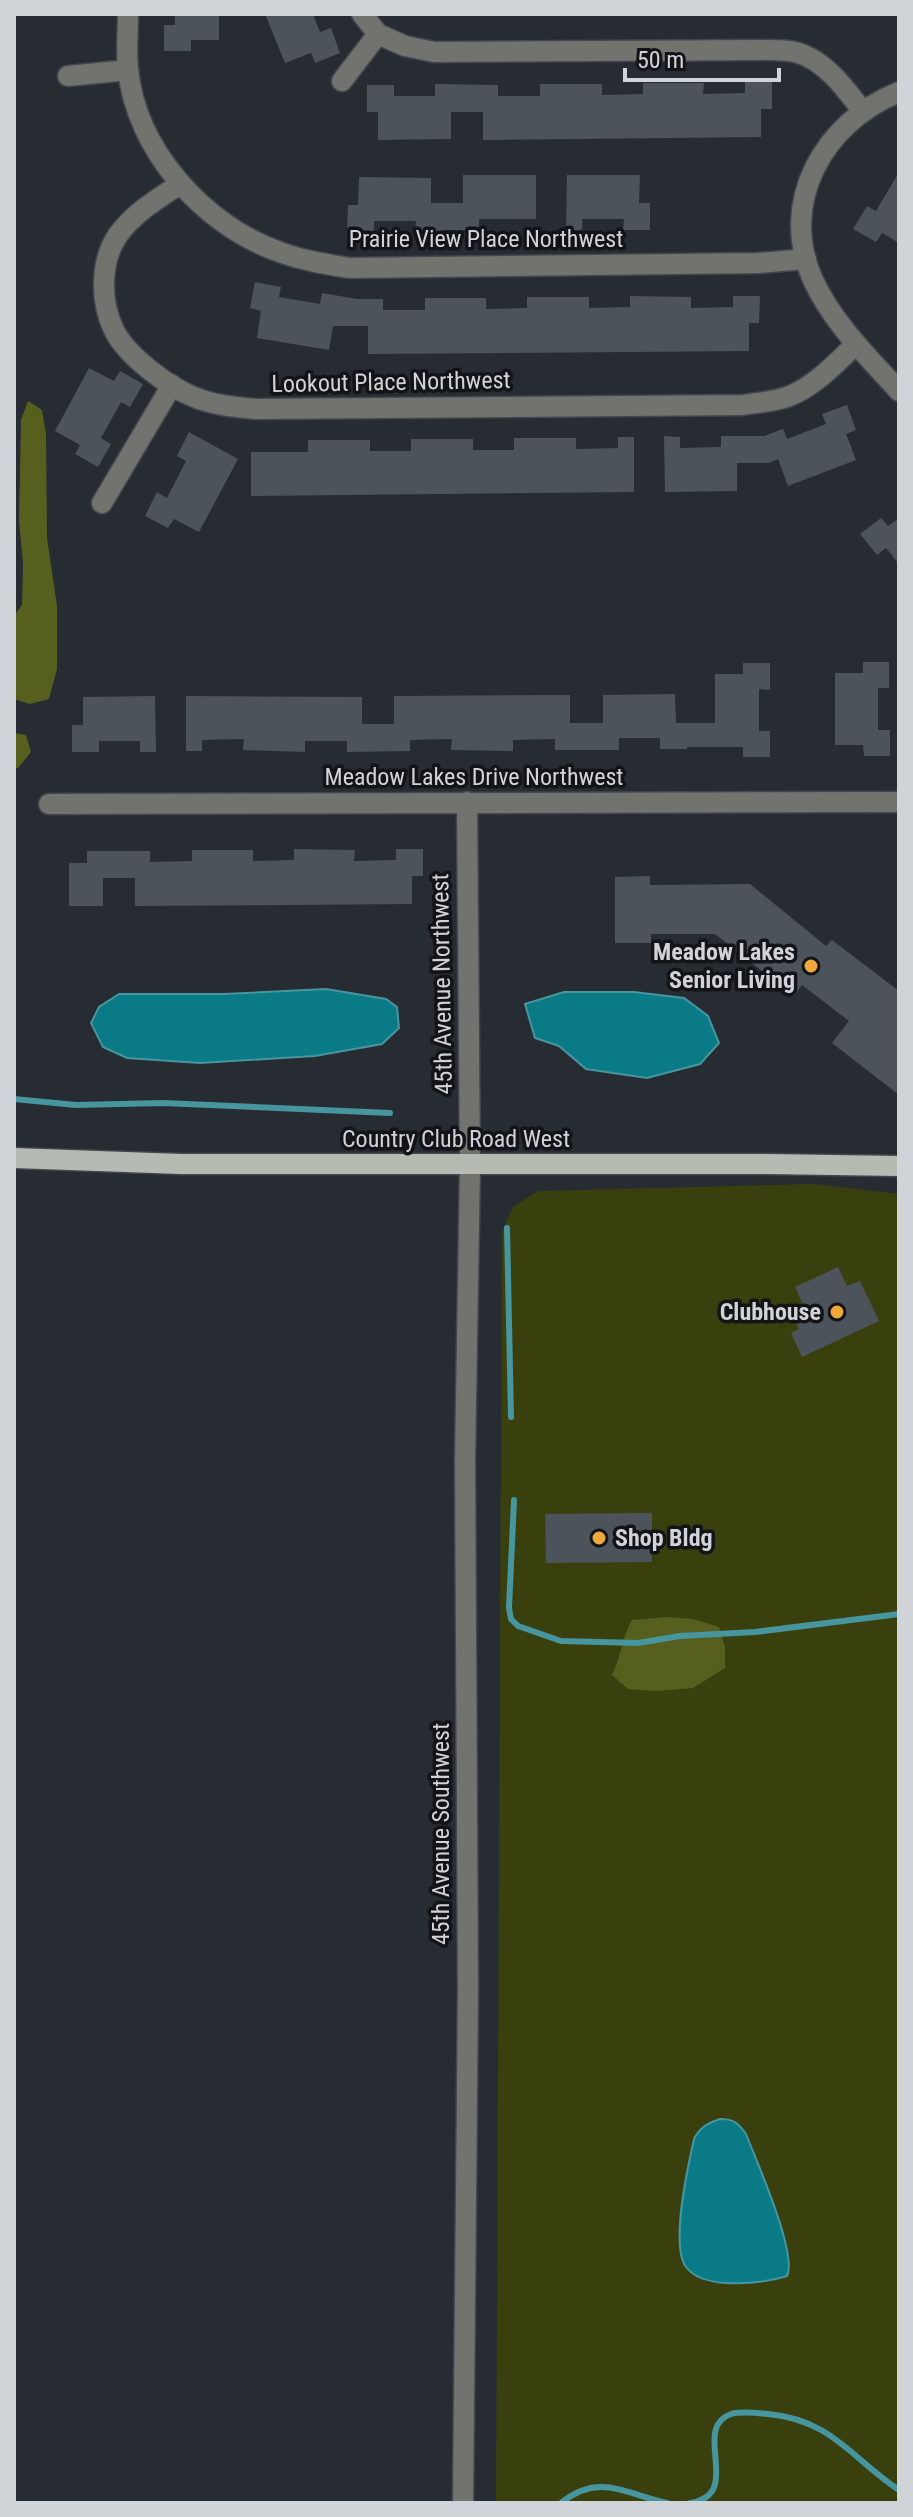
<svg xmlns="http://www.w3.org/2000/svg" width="913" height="2517" viewBox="0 0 913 2517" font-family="'Roboto Condensed',sans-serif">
	<rect width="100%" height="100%" fill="#272c33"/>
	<!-- green -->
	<path fill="#39400e" d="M815 1184 899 1194V2503H496L502 1232 513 1207 538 1191Z"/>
	<!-- forest -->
	<g fill="#565f1e">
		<path d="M28 401 42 410 46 434 47 538 57 606V669L49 699 30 704 14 699V616L22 605 23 563 19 521 21 420Z"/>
		<path d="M14 733 26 735 31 752 18 768H14Z"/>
		<path d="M667 1617 693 1619 719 1627 725 1647V1668L693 1688 656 1691 628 1689 612 1675C621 1657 622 1638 632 1620Z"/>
	</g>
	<!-- water -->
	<g fill="#0b7a87" stroke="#46959f" stroke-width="2">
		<path d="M326 989 386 999 397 1007 399 1028 382 1044 315 1056 200 1063 127 1058 103 1047 91 1023 99 1007 119 994H224Z"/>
		<path d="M564 992H634L684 998 708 1016 719 1043 700 1064 647 1078 586 1069 559 1046 535 1038 525 1004Z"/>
		<path d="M720 2119C734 2119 738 2123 746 2134 756 2160 798 2254 787 2276 768 2282 744 2284 725 2283 711 2282 695 2279 686 2267 670 2245 688 2166 694 2139 700 2127 708 2123 720 2119Z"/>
	</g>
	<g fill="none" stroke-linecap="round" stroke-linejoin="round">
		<!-- stream -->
		<g stroke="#46959f" stroke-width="6">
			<path d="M14 1099 76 1105 163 1103 390 1113"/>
			<path d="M507 1228 511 1417"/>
			<path d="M514 1500 509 1608 511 1619 518 1626 561 1641 638 1643 680 1636 755 1632 899 1614"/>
			<path d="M561 2503C599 2472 625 2494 667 2503"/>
			<path d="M690 2503C745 2495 690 2428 731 2414 743 2411 756 2413 768 2414 832 2420 851 2458 899 2490"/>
		</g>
	</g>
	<!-- building -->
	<g fill="#4d535a">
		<path d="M175 14H219V40H191V51H164V25H175Z"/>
		<path d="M265 14H313L320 32 331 28 340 53 315 63 311 53 285 63Z"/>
		<path d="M745 82H772V109H761V137L483 140V112H451V139L378 140V112H367V85H394V96H435V84L498 85V96H540V84H602V95L643 94V83H704L703 94 745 93Z"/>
		<path d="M899 172V243L882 233 876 242 853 229 867 206 876 211Z"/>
		<path d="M463 175H536V219H479V230H442V233L415 232 416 221H374V232H347L348 205H358L359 177 431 178V203H463Z"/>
		<path d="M567 175H640L639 203H650V230H623L624 219H582V230H566Z"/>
		<path d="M255 282 281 287 279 297 320 304 322 293 357 299H383V310H425V298H486V309L527 308V297H589V308L630 307V296L691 297V308L733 307V296H760L759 323H749V351L368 354V326H333L329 350 257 338 261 311 250 308Z"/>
		<path d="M89 368 114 381 120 371 143 384 130 407 121 402 101 438 111 444 98 467 75 454 80 445 55 431Z"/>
		<path d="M847 405 856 430 846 434 856 460 788 486 778 459 769 463H737V491L665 492 664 436 680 437V448L721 447V436H764L783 429 787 439 826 424 822 414Z"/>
		<path d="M189 432 238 459 199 532 174 519 168 528 145 516 157 492 167 498 186 461 177 456Z"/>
		<path d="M618 437H634V492L251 496V452H308V440H370V451H411V439H473V450H514V438H576V449L618 448Z"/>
		<path d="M881 518 888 526 899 518V564L886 548 877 555 860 534Z"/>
		<path d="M863 662H889V688H878V730H890V756H864L863 745H835V673H863Z"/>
		<path d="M743 663H770V690L759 689V731H770V757H743V747H687V749H660V738H619V750H555V739L513 740V751L451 750 452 739 410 740V751L347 752V741H305V752L243 750 244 739 202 740V751H186V696L362 697V724H394V696L570 695V723H603V695L675 694 676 723H715V674H743Z"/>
		<path d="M155 696 156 752H140V741H99V752H72V725H83V697Z"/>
		<path d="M294 849 355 850 354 861 396 860V849H423V876H412V904L135 906V878H103V906H69V863H87V851H150V862L192 861V850H253V861L294 860Z"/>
		<path d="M650 876V885L750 884 826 946 832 940 899 991V1095L832 1043 849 1021 802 985 794 996 715 934H651V943H615V877Z"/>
		<path d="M838 1267 847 1286 860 1281 879 1321 802 1357 791 1333 799 1329 792 1315 805 1309 795 1287Z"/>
		<path d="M652 1513V1562L546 1563 545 1514Z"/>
	</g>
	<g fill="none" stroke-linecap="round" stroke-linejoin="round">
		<!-- minor casing -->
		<g stroke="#42474d" stroke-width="23">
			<g id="minor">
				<path d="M128 14C128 32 126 51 128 69 136 150 203 224 277 251 300 260 325 264 349 268L758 263 806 259"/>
				<path d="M362 14 378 34 405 46 434 52 768 50C777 50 786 50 795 52 824 59 846 89 863 112"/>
				<path d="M68 76 128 70"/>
				<path d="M342 81 378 34"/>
				<path d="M899 92C824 122 778 202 813 280 833 323 868 357 899 391"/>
				<path d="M180 184C157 199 134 213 118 235 100 261 100 302 114 330 126 355 168 387 194 397 213 405 235 407 255 409L743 405C760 402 777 402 792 395 817 384 837 362 856 344"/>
				<path d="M102 503 172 385"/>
				<path d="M49 804 899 802"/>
				<path d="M463 2503 468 1989 465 1460 470 1165 467 802"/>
			</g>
		</g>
		<!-- major casing -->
		<g stroke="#42474d" stroke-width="23">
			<path id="major" d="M14 1158 181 1164H768L899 1166"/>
		</g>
		<!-- minor -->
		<use href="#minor" stroke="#71736f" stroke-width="20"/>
		<!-- major -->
		<use href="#major" stroke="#b5bab3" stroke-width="20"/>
	</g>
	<!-- markers -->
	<g fill="#eea83c" stroke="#121417" stroke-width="3">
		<circle cx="811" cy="966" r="8"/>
		<circle cx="837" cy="1312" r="8"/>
		<circle cx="599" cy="1538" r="8"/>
	</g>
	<g text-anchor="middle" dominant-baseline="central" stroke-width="7" stroke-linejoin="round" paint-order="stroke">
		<!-- street labels -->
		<g font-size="24" fill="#d0d3d8" stroke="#121417">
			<text x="486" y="239">Prairie View Place Northwest</text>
			<text transform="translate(391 382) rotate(-1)">Lookout Place Northwest</text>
			<text x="474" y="777">Meadow Lakes Drive Northwest</text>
			<text transform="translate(442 984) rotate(-91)">45th Avenue Northwest</text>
			<text x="456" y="1139">Country Club Road West</text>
			<text transform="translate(441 1834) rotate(-90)">45th Avenue Southwest</text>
		</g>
		<!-- poi labels -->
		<g font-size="24" font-weight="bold" fill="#d0d3d8" stroke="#121417" text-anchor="end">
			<text x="795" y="952">Meadow Lakes<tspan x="795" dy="28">Senior Living</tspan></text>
			<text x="821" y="1312">Clubhouse</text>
			<text x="615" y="1538" text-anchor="start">Shop Bldg</text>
		</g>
	</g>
	<!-- border -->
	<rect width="913" height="2517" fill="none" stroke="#d0d3d8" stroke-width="32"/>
	<!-- scale -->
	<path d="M625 68v12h154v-12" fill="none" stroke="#d0d3d8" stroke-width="4"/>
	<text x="637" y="68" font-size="24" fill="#d0d3d8" stroke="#121417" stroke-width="6" paint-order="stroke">50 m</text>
</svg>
